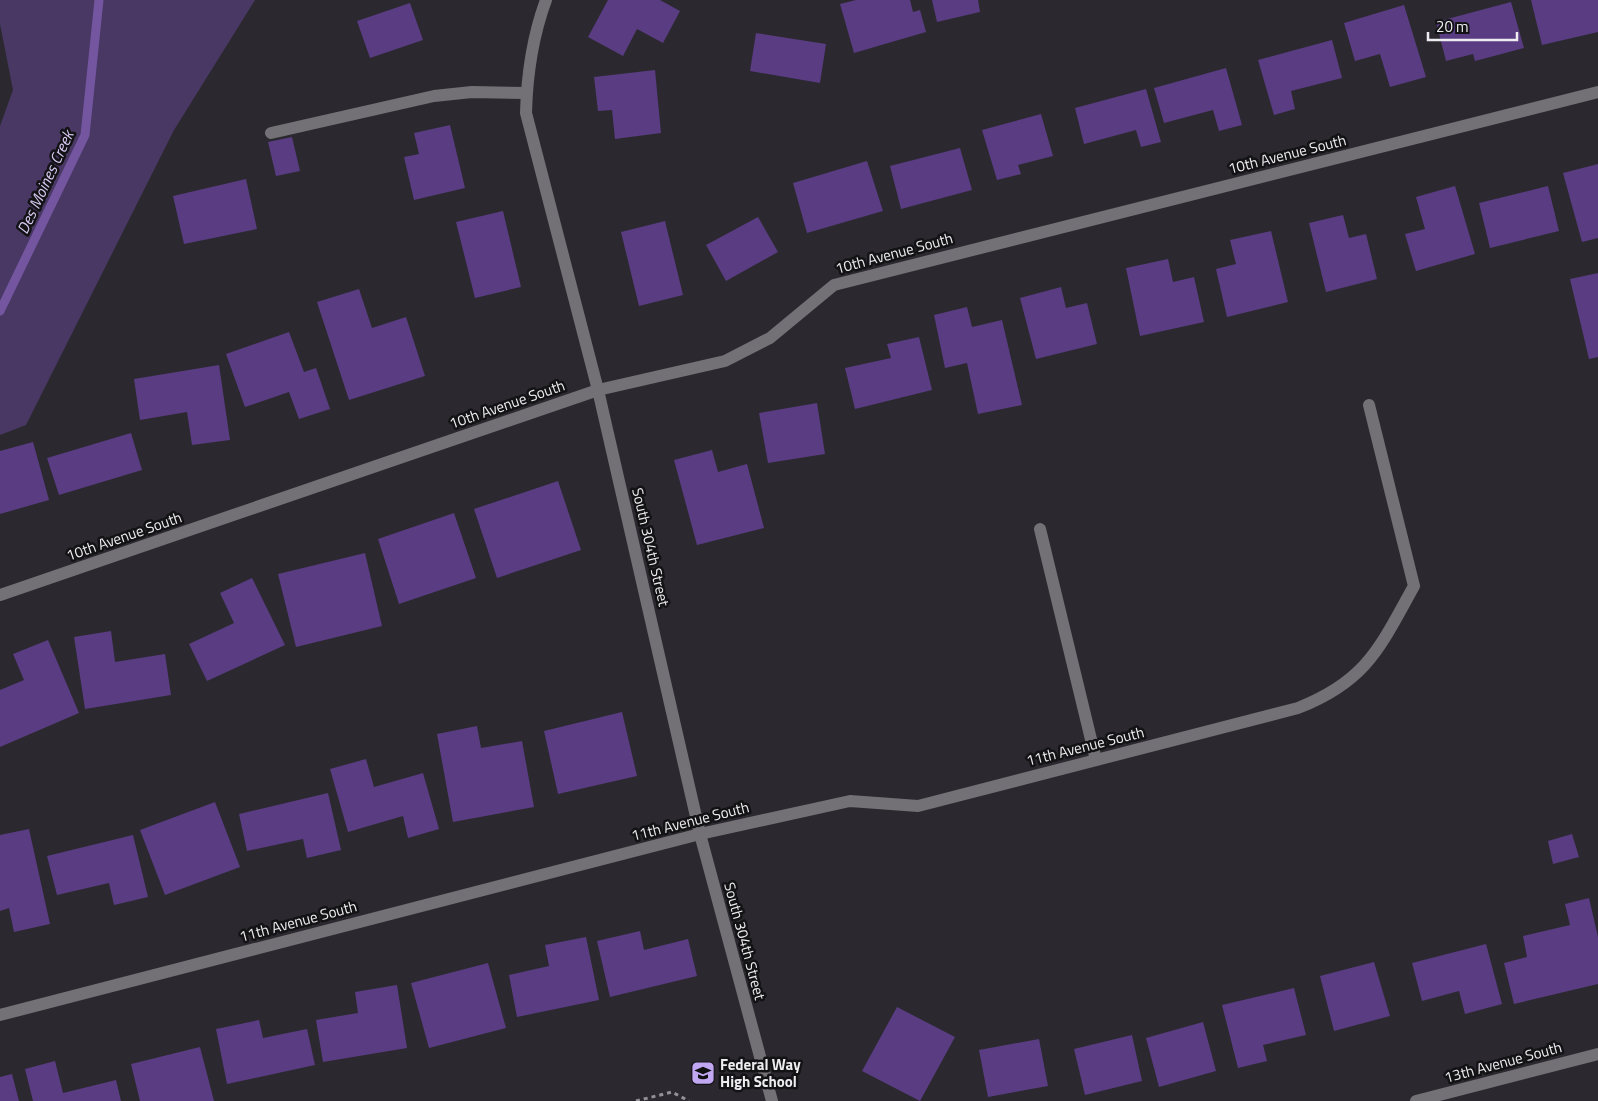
<svg xmlns="http://www.w3.org/2000/svg" width="1598" height="1101" viewBox="0 0 1598 1101" font-family="'Titillium Web',sans-serif">
	<rect width="100%" height="100%" fill="#2b292f"/>
	<!-- green -->
	<path fill="#493864" d="M0 0H255L174 130 26 425 0 435V126L13 90 0 24Z"/>
	<g fill="none" stroke-linecap="round" stroke-linejoin="round">
		<!-- stream -->
		<path stroke="#73569f" stroke-width="9" d="M0 311 85 135 99 0"/>
	</g>
	<!-- building -->
	<g fill="#593c82">
		<path d="M608 0H660L680 11 663 43 637 29 623 56 588 37Z"/>
		<path d="M856 0H910L913 12 920 10 926 32 854 53 840 4Z"/>
		<path d="M932 0H978L980 12 937 22Z"/>
		<path d="M1531 0H1598V32L1542 45Z"/>
		<path d="M1511 2 1524 48 1475 61 1473 54 1446 61 1436 22Z"/>
		<path d="M410 3 423 40 370 58 357 21Z"/>
		<path d="M1404 5 1426 77 1390 87 1380 54 1355 61 1344 23Z"/>
		<path d="M756 33 826 44 820 83 750 71Z"/>
		<path d="M1332 40 1342 78 1291 91 1295 109 1274 115 1258 60Z"/>
		<path d="M1226 68 1242 125 1219 131 1213 110 1164 123 1154 88Z"/>
		<path d="M655 70 661 133 615 139 612 110 598 111 594 77Z"/>
		<path d="M1146 89 1161 142 1141 147 1136 130 1084 144 1075 108Z"/>
		<path d="M1041 114 1053 156 1018 165 1021 174 997 180 982 130Z"/>
		<path d="M450 125 465 188 414 200 404 157 419 154 414 133Z"/>
		<path d="M292 137 300 171 276 176 268 142Z"/>
		<path d="M960 148 972 190 901 209 890 166Z"/>
		<path d="M867 161 883 211 807 233 793 183Z"/>
		<path d="M1598 164V238L1582 242 1563 173Z"/>
		<path d="M246 179 257 229 184 244 173 196Z"/>
		<path d="M1455 186 1475 254 1416 271 1405 234 1425 229 1416 197Z"/>
		<path d="M1548 186 1559 231 1490 248 1479 203Z"/>
		<path d="M503 211 521 287 475 298 456 222Z"/>
		<path d="M1343 215 1349 238 1366 234 1377 279 1326 292 1309 223Z"/>
		<path d="M758 217 778 252 726 281 706 245Z"/>
		<path d="M665 221 683 295 639 306 621 232Z"/>
		<path d="M1271 231 1288 302 1227 317 1216 269 1236 264 1230 240Z"/>
		<path d="M1168 259 1173 282 1194 277 1204 322 1140 336 1126 268Z"/>
		<path d="M1598 273V357L1589 359 1570 279Z"/>
		<path d="M1061 287 1066 308 1087 303 1097 344 1036 359 1020 298Z"/>
		<path d="M359 289 372 328 406 317 425 376 349 400 317 302Z"/>
		<path d="M967 307 972 327 1002 320 1022 405 978 414 967 363 945 368 934 315Z"/>
		<path d="M289 332 304 372 316 368 330 409 299 419 289 392 245 407 226 354Z"/>
		<path d="M919 337 932 390 855 409 845 368 891 358 887 344Z"/>
		<path d="M219 365 230 440 192 445 187 412 140 420 134 379Z"/>
		<path d="M817 403 825 454 768 463 759 413Z"/>
		<path d="M131 433 142 470 59 495 47 458Z"/>
		<path d="M33 442 49 500 0 514V451Z"/>
		<path d="M712 450 718 472 747 464 764 528 697 545 674 460Z"/>
		<path d="M558 481 581 550 497 578 474 509Z"/>
		<path d="M454 513 476 578 399 604 378 539Z"/>
		<path d="M365 553 382 626 296 647 278 574Z"/>
		<path d="M252 578 285 645 207 681 189 644 234 623 220 593Z"/>
		<path d="M111 631 115 662 165 654 171 695 85 709 74 637Z"/>
		<path d="M48 640 79 713 0 747V690L24 680 13 654Z"/>
		<path d="M622 712 637 776 558 794 544 731Z"/>
		<path d="M477 726 481 748 522 741 534 807 453 822 437 734Z"/>
		<path d="M366 759 374 787 423 773 439 829 408 838 403 816 348 832 330 769Z"/>
		<path d="M328 793 341 850 307 858 303 839 247 851 239 814Z"/>
		<path d="M215 802 240 867 165 895 140 830Z"/>
		<path d="M29 829 50 924 14 932 9 908 0 911V835Z"/>
		<path d="M1572 834 1579 857 1553 864 1548 841Z"/>
		<path d="M133 835 148 897 114 905 109 883 57 895 47 856Z"/>
		<path d="M1589 898 1598 937V984L1514 1004 1504 963 1527 957 1523 936 1570 925 1565 904Z"/>
		<path d="M640 931 644 950 688 939 697 976 610 997 597 941Z"/>
		<path d="M586 937 599 1000 517 1017 509 975 549 966 545 945Z"/>
		<path d="M1486 944 1502 1004 1465 1014 1459 991 1422 1001 1412 963Z"/>
		<path d="M1374 962 1390 1016 1334 1031 1320 976Z"/>
		<path d="M488 963 506 1028 429 1048 411 983Z"/>
		<path d="M397 985 407 1048 323 1062 316 1020 358 1013 355 992Z"/>
		<path d="M1294 988 1306 1035 1263 1045 1267 1061 1238 1068 1222 1005Z"/>
		<path d="M897 1007 955 1037 920 1101 862 1071Z"/>
		<path d="M259 1020 263 1038 307 1029 315 1065 227 1084 216 1029Z"/>
		<path d="M1203 1022 1216 1071 1159 1087 1146 1038Z"/>
		<path d="M1132 1035 1142 1081 1085 1095 1074 1049Z"/>
		<path d="M1039 1039 1048 1086 988 1097 979 1050Z"/>
		<path d="M200 1047 214 1101H140L131 1064Z"/>
		<path d="M55 1061 63 1093 116 1080 121 1101H33L25 1069Z"/>
		<path d="M12 1074 19 1101H0V1077Z"/>
	</g>
	<g fill="none" stroke-linecap="round" stroke-linejoin="round">
		<!-- path -->
		<path stroke="#939297" stroke-width="3" stroke-dasharray="4 4" stroke-linecap="butt" d="M636 1101 672 1092 689 1101"/>
		<!-- minor -->
		<g stroke="#737175" stroke-width="12">
			<path d="M546 0C532 38 527 73 526 113L598 390 700 834 772 1101"/>
			<path d="M271 133 434 96 472 92 526 93"/>
			<path d="M1040 529 1096 760"/>
			<path d="M0 595 598 390 725 361 770 338 834 285 1598 92"/>
			<path d="M0 1015 700 834 850 801 918 806 1298 708C1367 681 1380 647 1414 586L1369 405"/>
			<path d="M1416 1101 1598 1054"/>
		</g>
	</g>
	<!-- icons -->
	<defs>
		<g id="school-square" transform="scale(1.25)"><rect x="-9" y="-9" width="18" height="18" rx="4" fill="#c2a7f2" stroke="#131215"/><path d="M0-5L7-2L0 1L-7-2ZM-4 1L0 2.5L4 1V4Q0 6-4 4Z" fill="#111"/></g>
	</defs>
	<g fill-rule="evenodd">
		<use href="#school-square" x="703" y="1073"/>
	</g>
	<g text-anchor="middle" dominant-baseline="central" stroke-width="5" stroke-linejoin="round" paint-order="stroke">
		<!-- street labels -->
		<g font-size="15" fill="#edecf0" stroke="#131215">
			<text transform="translate(1287 154) rotate(-14)">10th Avenue South</text>
			<text transform="translate(894 253) rotate(-15)">10th Avenue South</text>
			<text transform="translate(507 404) rotate(-19)">10th Avenue South</text>
			<text transform="translate(124 536) rotate(-19)">10th Avenue South</text>
			<text transform="translate(651 547) rotate(77)">South 304th Street</text>
			<text transform="translate(1085 746) rotate(-14)">11th Avenue South</text>
			<text transform="translate(690 821) rotate(-14)">11th Avenue South</text>
			<text transform="translate(298 921) rotate(-15)">11th Avenue South</text>
			<text transform="translate(745 941) rotate(75)">South 304th Street</text>
			<text transform="translate(1503 1062) rotate(-15)">13th Avenue South</text>
		</g>
		<!-- poi labels -->
		<g font-size="15" font-weight="bold" fill="#edecf0" stroke="#131215" text-anchor="start">
			<text x="720" y="1064">Federal Way<tspan x="720" dy="17">High School</tspan></text>
		</g>
		<!-- water labels -->
		<g font-size="16" font-style="italic" fill="#d8caf3" stroke="#131215">
			<text transform="translate(45 182) rotate(-65)">Des Moines Creek</text>
		</g>
	</g>
	<!-- scale -->
	<path d="M1428 32v8h89v-8" fill="none" stroke="#edecf0" stroke-width="2.5"/>
	<text x="1436" y="32" font-size="15" fill="#edecf0" stroke="#131215" stroke-width="4" paint-order="stroke">20 m</text>
</svg>
